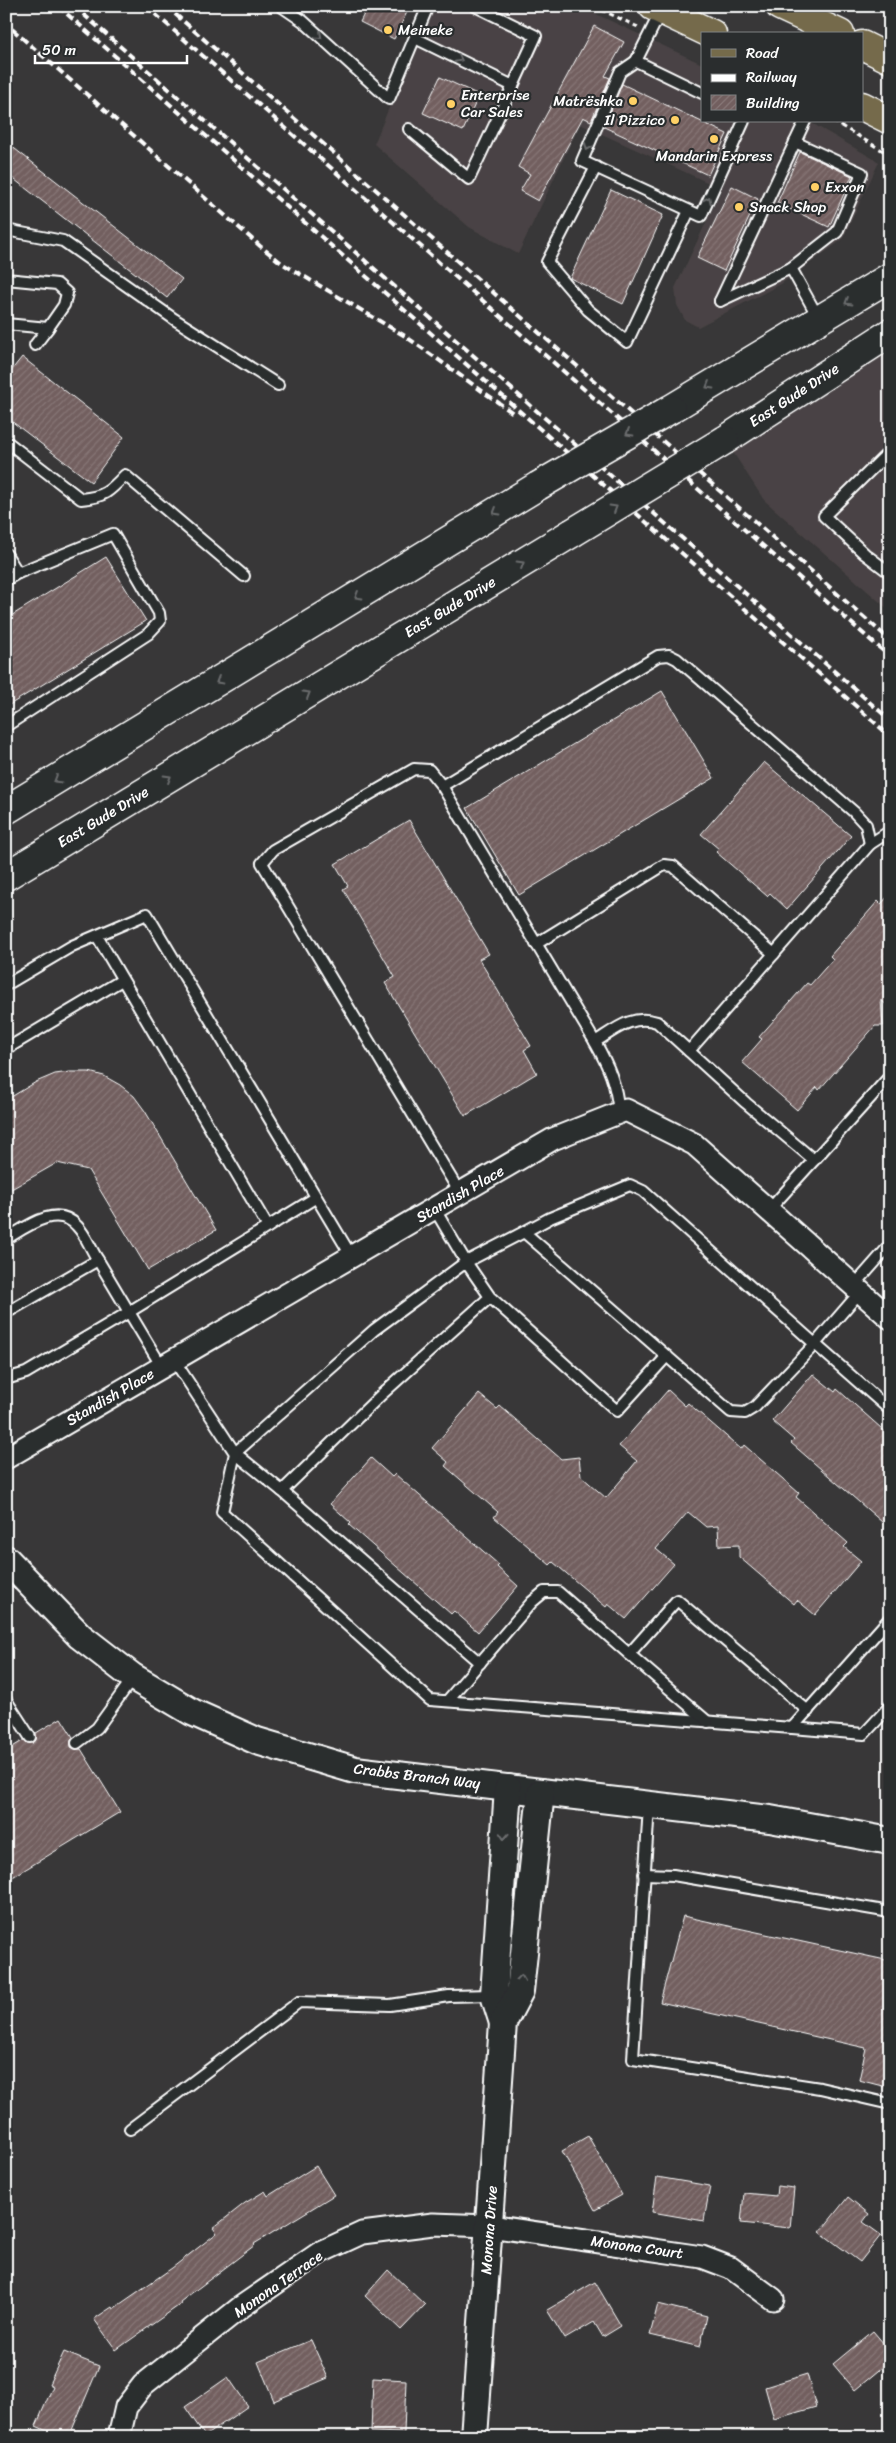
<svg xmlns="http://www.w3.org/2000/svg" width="896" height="2443" viewBox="0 0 896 2443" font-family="Sriracha,sans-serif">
	<defs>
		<pattern id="building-hatch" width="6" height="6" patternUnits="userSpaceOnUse" patternTransform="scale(1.25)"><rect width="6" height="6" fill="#725f5f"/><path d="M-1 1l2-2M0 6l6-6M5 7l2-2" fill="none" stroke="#877777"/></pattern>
	</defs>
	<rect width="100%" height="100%" fill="#383738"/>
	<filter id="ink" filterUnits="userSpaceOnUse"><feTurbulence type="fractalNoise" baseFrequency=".02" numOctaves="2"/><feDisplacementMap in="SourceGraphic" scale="10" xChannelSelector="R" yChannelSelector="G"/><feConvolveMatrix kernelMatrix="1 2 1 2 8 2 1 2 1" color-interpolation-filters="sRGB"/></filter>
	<g filter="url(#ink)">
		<!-- built -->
		<g fill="#494344">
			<path d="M431 6H579L702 64V121H808L879 162 842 240 781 284 698 327 685 320 677 305 675 288 722 189 580 124 518 254 469 227 374 144Z"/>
			<path d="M890 333V611L764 500 725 440Z"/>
		</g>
		<!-- building -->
		<g fill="url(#building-hatch)" stroke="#fff">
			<path d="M368 6H410L394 39 360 22Z"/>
			<path d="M594 26 624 42 605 76 610 78 591 121 583 117 538 201 520 191 530 174 518 167Z"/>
			<path d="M440 77 479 95 463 131 423 113Z"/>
			<path d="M622 84 727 134 708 175 604 127Z"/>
			<path d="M6 142 182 279 167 298 6 173Z"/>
			<path d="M800 152 852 176 829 227 777 203Z"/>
			<path d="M732 186 758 199 724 271 697 258Z"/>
			<path d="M611 190 663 215 623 304 570 278Z"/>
			<path d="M22 357 124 437 91 482 6 417V377Z"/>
			<path d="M106 557 146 621 6 707V619Z"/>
			<path d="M662 691 714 778 519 895 467 808Z"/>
			<path d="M764 762 851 836 787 909 770 893 767 896 716 852 719 849 701 834Z"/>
			<path d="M409 820 489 954 479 959 531 1046 524 1050 537 1073 465 1116 385 983 395 977 343 889 348 886 335 864Z"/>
			<path d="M890 894V1008L881 1000 883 1026H875L819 1090 817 1087 797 1110 742 1062 762 1039 759 1037 807 983 810 985 833 959 830 956 878 901 881 904Z"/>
			<path d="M70 1072H89L104 1076 120 1085 134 1096 145 1111 216 1230 148 1270 88 1170 57 1163 6 1192V1100L36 1082 55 1074Z"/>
			<path d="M813 1374 835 1392 837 1389 890 1436V1529L791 1443 794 1440 772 1421Z"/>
			<path d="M668 1390 685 1406 688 1403 741 1449 744 1445 799 1493 796 1497 848 1543 844 1547 861 1561 815 1615 797 1600 794 1604 739 1557V1545L719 1546 718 1526 706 1527 688 1512 656 1549 674 1564 626 1619 608 1604 606 1607 553 1562 550 1565 494 1517 498 1512 445 1466 448 1462 432 1448 479 1394 497 1409 500 1406 561 1459 579 1457 581 1476 606 1498 637 1461 619 1446Z"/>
			<path d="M371 1458 392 1477 395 1474 499 1565 497 1567 518 1586 478 1632 454 1611 451 1614 349 1525 351 1523 330 1504Z"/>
			<path d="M61 1718 73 1737 71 1741V1747L75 1749H81L120 1812 6 1881V1751L24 1740 27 1743H33L36 1740V1733Z"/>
			<path d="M683 1916 890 1961V2088L859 2080 866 2048 660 2002Z"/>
			<path d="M588 2136 622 2195 595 2210 562 2151Z"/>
			<path d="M316 2166 334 2195 254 2244 255 2245 180 2302 181 2304 116 2350 94 2319 112 2307 113 2309 172 2268 217 2233 213 2228 245 2203 265 2191 268 2196Z"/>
			<path d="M657 2177 710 2186 704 2221 652 2212Z"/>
			<path d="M777 2186 794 2188 790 2228 741 2223 744 2193 776 2196Z"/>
			<path d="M848 2197 869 2214 863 2222 881 2235 860 2262 820 2232Z"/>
			<path d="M388 2270 425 2305 401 2330 365 2296Z"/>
			<path d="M595 2282 621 2326 603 2337 594 2322 565 2339 547 2310Z"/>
			<path d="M658 2304 707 2316 700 2347 650 2335Z"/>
			<path d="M873 2331 890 2351V2361L855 2390 833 2364Z"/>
			<path d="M311 2340 328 2378 274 2401 258 2362Z"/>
			<path d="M64 2352 99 2366 69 2437H60L36 2426 53 2386 49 2384Z"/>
			<path d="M807 2374 816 2407 774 2419 765 2387Z"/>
			<path d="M228 2377 248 2406 205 2436 185 2407Z"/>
			<path d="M373 2378 406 2380 404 2433 371 2432Z"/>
		</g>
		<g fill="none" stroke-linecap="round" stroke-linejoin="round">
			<!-- service casing -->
			<g stroke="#fff" stroke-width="14">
				<g id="service">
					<path d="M281 6 303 21 389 99 428 6"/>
					<path d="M661 11 636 61 702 93"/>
					<path d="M415 38 513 86 536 36 475 6"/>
					<path d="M636 61 620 72 582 161 701 216 744 121"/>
					<path d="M409 129 469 179 513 86"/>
					<path d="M596 167 547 262 588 310 627 342 689 211"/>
					<path d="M6 230 63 241 174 319 278 385"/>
					<path d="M791 268 837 232 862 173 795 142"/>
					<path d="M6 279 57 284 67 293 64 305 48 328 6 324"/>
					<path d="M720 301 805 121"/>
					<path d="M720 301 791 268 819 319"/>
					<path d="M35 345 48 328"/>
					<path d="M6 441 81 499C104 497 109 492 125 475L244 576"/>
					<path d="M890 451 824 516 865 554 890 573"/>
					<path d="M6 554 18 573"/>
					<path d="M6 580 18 573 113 534 159 613 160 621 148 634 6 726"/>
					<path d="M442 786 429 770 414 769 273 850 262 863 460 1193"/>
					<path d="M97 936 268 1227"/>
					<path d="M536 944 664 865 673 866 774 954"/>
					<path d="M6 985 72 946 147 914 352 1257"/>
					<path d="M595 1042 442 786 658 656 669 655 677 659 854 812 866 825 870 844"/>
					<path d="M6 1049 122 980"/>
					<path d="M689 1051 870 844 890 831"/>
					<path d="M619 1113C616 1083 609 1067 595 1042 616 1029 632 1014 657 1022L746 1103 814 1160"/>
					<path d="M434 1208 466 1262 524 1232 731 1412 745 1413 755 1407 815 1344 643 1191 630 1185 550 1218 524 1232"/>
					<path d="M768 1211 890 1076"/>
					<path d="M6 1239C26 1227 57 1203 77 1226 86 1235 91 1250 98 1260"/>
					<path d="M854 1286 890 1245"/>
					<path d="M860 1292 815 1344 890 1410"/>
					<path d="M490 1297 382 1394 282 1491 235 1453 374 1330 466 1262 490 1297 617 1411 667 1356"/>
					<path d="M6 1313 98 1260 129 1312 315 1198"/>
					<path d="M174 1360 235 1453 222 1512 430 1700 792 1728 890 1618"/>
					<path d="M6 1379 26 1373 129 1312 162 1367"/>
					<path d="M282 1491 480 1663"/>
					<path d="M6 1700 30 1737"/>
					<path d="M447 1701 532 1602 544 1592H558L629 1654"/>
					<path d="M708 1722 629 1654 677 1600 808 1711"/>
					<path d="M792 1728 864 1734 890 1706"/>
					<path d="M77 1743 97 1728 133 1678"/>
					<path d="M649 1806 633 2059 820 2088 890 2104"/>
					<path d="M644 1874 673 1875 890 1912"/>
					<path d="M130 2129 299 2002 390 2005 449 1996 493 1995"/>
				</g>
			</g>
			<!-- minor casing -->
			<g stroke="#fff" stroke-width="25">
				<g id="minor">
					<path d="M6 1458 553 1139 626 1110 694 1144 890 1318"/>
					<path d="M119 2437 126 2407 143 2385 241 2307 321 2252 362 2233 433 2224 490 2226 702 2257 731 2268 773 2299"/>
				</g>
			</g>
			<!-- tertiary casing -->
			<g stroke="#fff" stroke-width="30">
				<g id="tertiary">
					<path d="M6 1559 80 1636 133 1677 192 1712 257 1741 355 1770 770 1819 890 1841"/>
					<path d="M503 2023 494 1995 508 1788"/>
					<path d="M474 2437 503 2023 520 1991 541 1792"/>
				</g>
			</g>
			<!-- secondary casing -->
			<g stroke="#fff" stroke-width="31">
				<g id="secondary">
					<path d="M671 409 890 277"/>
					<path d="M725 440 890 333"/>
					<path d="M6 810 538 486"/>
					<path d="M6 876 572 533"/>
				</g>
			</g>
			<!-- primary casing -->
			<g stroke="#fff" stroke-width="31">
				<g id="primary">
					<path d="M653 6 712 34"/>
					<path d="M780 6 840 34"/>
					<path d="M862 45 890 59"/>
					<path d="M862 106 890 120"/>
				</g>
			</g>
			<!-- path -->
			<g stroke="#fff" stroke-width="3" stroke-dasharray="5 4" stroke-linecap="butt">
				<path d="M593 6 638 27"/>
				<path d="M833 121 890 155"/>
				<path d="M884 253 890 249"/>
			</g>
			<!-- service -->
			<use href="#service" stroke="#2a2d2e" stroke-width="10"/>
			<!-- minor -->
			<use href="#minor" stroke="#2a2d2e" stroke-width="21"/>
			<!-- tertiary -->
			<use href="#tertiary" stroke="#2a2d2e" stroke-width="26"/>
			<!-- secondary -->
			<use href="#secondary" stroke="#2a2d2e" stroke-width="28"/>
			<!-- primary -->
			<use href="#primary" stroke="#756b4b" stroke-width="28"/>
			<!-- rail -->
			<g stroke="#fff" stroke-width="4" stroke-dasharray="8 4" stroke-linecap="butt">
				<path d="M58 6 890 736"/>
				<path d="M74 6 890 720"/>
				<path d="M146 6 890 657"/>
				<path d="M166 6 890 640"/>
				<path d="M12 29 260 246 283 264 405 336 513 413"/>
			</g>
			<!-- secondary-bridge casing -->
			<g stroke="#fff" stroke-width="31" stroke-linecap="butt">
				<g id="secondary-bridge">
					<path d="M538 486 671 409"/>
					<path d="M572 533 725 440"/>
				</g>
			</g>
			<!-- secondary-bridge -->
			<use href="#secondary-bridge" stroke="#2a2d2e" stroke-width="28"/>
		</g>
		<!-- one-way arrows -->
		<defs><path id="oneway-chevron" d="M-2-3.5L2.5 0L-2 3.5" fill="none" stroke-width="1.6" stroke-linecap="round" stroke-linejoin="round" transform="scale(1.25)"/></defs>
		<g stroke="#6a6c6d">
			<use href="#oneway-chevron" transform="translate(319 36) rotate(42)"/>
			<use href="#oneway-chevron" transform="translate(459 59) rotate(26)"/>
			<use href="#oneway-chevron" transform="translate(588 147) rotate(113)"/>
			<use href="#oneway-chevron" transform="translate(708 200) rotate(-65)"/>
			<use href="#oneway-chevron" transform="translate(848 302) rotate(149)"/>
			<use href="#oneway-chevron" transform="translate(709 386) rotate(149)"/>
			<use href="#oneway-chevron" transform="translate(629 433) rotate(150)"/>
			<use href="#oneway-chevron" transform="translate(614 508) rotate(-31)"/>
			<use href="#oneway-chevron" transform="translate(496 512) rotate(149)"/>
			<use href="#oneway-chevron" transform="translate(521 564) rotate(-31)"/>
			<use href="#oneway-chevron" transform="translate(358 596) rotate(149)"/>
			<use href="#oneway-chevron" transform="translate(219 681) rotate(149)"/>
			<use href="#oneway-chevron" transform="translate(307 694) rotate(-31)"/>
			<use href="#oneway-chevron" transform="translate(168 778) rotate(-31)"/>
			<use href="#oneway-chevron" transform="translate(57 780) rotate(149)"/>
			<use href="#oneway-chevron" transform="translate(504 1836) rotate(94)"/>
			<use href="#oneway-chevron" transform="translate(521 1978) rotate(-84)"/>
		</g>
	</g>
	<!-- markers -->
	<g fill="#ffd166" stroke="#2a2d2e" stroke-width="2">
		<circle cx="388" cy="30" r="5"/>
		<circle cx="633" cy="101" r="5"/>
		<circle cx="451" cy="104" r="5"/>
		<circle cx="675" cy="120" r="5"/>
		<circle cx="714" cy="139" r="5"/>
		<circle cx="815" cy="187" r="5"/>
		<circle cx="739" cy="207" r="5"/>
	</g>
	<g text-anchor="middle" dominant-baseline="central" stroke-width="4.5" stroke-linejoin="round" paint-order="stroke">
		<!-- poi labels -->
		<g font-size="15" fill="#fff" stroke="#2a2d2e" text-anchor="start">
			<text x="398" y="30">Meineke</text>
			<text x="461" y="95">Enterprise<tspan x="461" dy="17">Car Sales</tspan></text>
			<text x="623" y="101" text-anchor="end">Matrëshka</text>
			<text x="665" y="120" text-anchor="end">Il Pizzico</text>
			<text x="714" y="156" text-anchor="middle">Mandarin Express</text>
			<text x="825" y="187">Exxon</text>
			<text x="749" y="207">Snack Shop</text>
		</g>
		<!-- street labels -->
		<g font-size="15" fill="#fff" stroke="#2a2d2e">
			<text transform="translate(794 395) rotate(-33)">East Gude Drive</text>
			<text transform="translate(450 607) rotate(-31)">East Gude Drive</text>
			<text transform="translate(103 817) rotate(-31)">East Gude Drive</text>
			<text transform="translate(460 1194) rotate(-30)">Standish Place</text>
			<text transform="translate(110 1397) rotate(-30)">Standish Place</text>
			<text transform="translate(417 1776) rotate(7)">Crabbs Branch Way</text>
			<text transform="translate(489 2230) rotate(-86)">Monona Drive</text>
			<text transform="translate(637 2247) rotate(8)">Monona Court</text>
			<text transform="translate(278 2284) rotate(-35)">Monona Terrace</text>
		</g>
	</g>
	<!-- margin -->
	<rect width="896" height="2443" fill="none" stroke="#2a2d2e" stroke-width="25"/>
	<rect x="12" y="12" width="871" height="2418" fill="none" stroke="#fff" stroke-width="2" filter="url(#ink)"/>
	<!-- legend -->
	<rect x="701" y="32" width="162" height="90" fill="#2a2d2e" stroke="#7f8182"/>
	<rect x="711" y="49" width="25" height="8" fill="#756b4b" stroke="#7f8182"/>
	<text x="746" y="58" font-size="15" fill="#ffffff">Road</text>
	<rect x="711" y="74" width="25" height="8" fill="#ffffff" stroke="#7f8182"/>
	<text x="746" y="82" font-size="15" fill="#ffffff">Railway</text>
	<rect x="711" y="95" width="25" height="15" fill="url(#building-hatch)" stroke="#7f8182"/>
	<text x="746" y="108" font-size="15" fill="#ffffff">Building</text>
	<!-- scale -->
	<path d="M35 55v8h152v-8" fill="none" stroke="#ffffff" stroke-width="2.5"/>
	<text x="42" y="55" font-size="15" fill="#ffffff" stroke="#2a2d2e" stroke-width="4" paint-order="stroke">50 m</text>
</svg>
